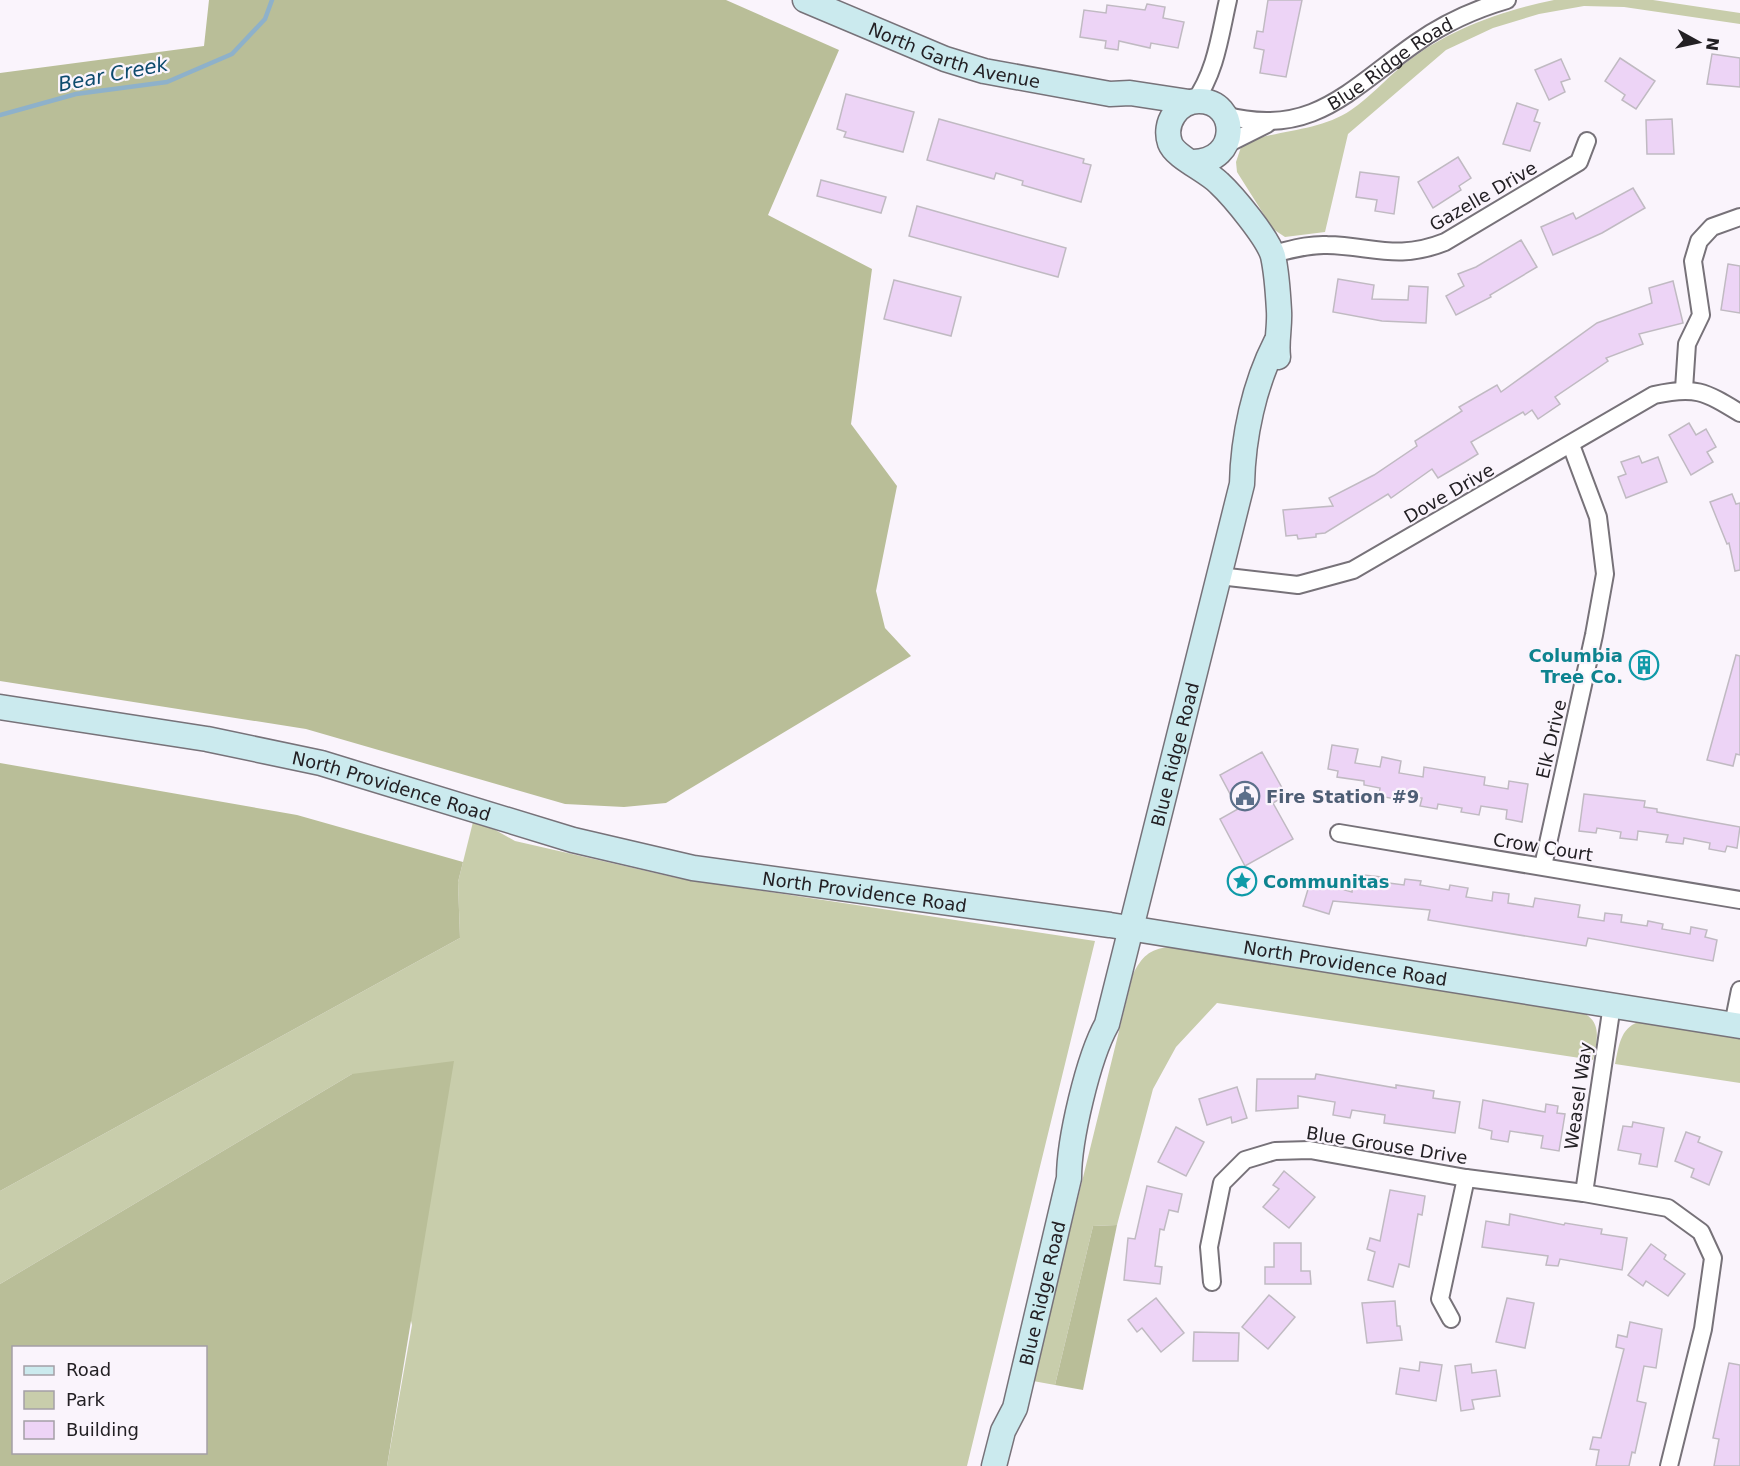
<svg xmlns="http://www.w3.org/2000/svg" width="1740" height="1466" viewBox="0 0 1740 1466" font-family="'DejaVu Sans',sans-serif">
	<rect width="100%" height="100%" fill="#faf4fc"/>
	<!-- green -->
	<g fill="#c8cdab">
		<path d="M1554 0H1653L1740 13V24L1624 7 1584 6 1539 14 1493 28 1446 50 1348 134 1325 232 1285 237 1273 229 1237 172 1236 162 1242 144C1277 129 1319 132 1351 110 1370 97 1386 79 1403 65 1447 30 1500 11 1554 0Z"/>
		<path d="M474 818 515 841 677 878 1095 941 967 1466H387L412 1325 352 1074 0 1284V1191L460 938 458 882Z"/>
		<path d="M1169 947 1581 1012C1603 1021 1597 1041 1593 1060L1217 1003 1176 1047 1153 1089 1117 1225 1093 1226 1055 1385 1033 1381 1133 974C1142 957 1149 949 1169 947Z"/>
		<path d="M1638 1022 1740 1037V1083L1615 1064C1619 1046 1620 1029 1638 1022Z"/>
	</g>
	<!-- forest -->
	<g fill="#b9be98" fill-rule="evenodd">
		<path d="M209 0H726L839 50 768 215 872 269 851 424 897 486 876 591 885 628 911 656 666 803 624 807 565 804 306 729 0 681V73L204 46Z"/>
		<path d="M0 763 297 815 463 862 458 882 460 938 0 1191Z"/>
		<path d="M454 1061 387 1466H0V1284L352 1074ZM14 1348H206V1452H14Z"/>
		<path d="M1117 1225 1083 1390 1055 1385 1093 1226Z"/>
	</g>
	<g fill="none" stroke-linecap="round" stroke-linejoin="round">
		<!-- stream -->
		<path stroke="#8eb1ca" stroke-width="4.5" d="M0 115 76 94 167 82 232 54 265 19 272 0"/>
	</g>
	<!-- building -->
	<g fill="#edd4f6" stroke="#c0bac2" stroke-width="1.5">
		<path d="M1268 0H1302L1286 77 1260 73 1264 50 1254 48 1257 31 1263 32Z"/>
		<path d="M1147 4 1165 7 1163 18 1184 22 1178 48 1151 43 1150 48 1119 41 1118 50 1105 48 1106 41 1080 37 1084 10 1106 13 1107 5 1145 10Z"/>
		<path d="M1712 54 1740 58V87L1707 84Z"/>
		<path d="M1620 58 1655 81 1636 109 1622 100 1625 95 1605 81Z"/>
		<path d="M1561 59 1570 79 1561 82 1565 92 1549 100 1535 70Z"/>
		<path d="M846 94 914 112 903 152 844 137 846 132 837 129Z"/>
		<path d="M1517 103 1538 110 1534 121 1540 123 1530 151 1503 144Z"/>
		<path d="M939 119 1084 159 1083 163 1091 165 1081 202 1022 185 1023 181 996 173 994 179 927 160Z"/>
		<path d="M1672 119 1674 154H1647L1646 120Z"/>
		<path d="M1458 157 1471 178 1459 186 1461 190 1433 208 1418 182Z"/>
		<path d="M1360 172 1399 177 1394 214 1375 211 1377 200 1356 197Z"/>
		<path d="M821 180 886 197 881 213 817 196Z"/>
		<path d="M1633 188 1645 208 1602 233 1553 255 1541 227 1573 213 1576 219Z"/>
		<path d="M917 206 1066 248 1058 277 909 236Z"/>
		<path d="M1521 240 1537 267 1490 295 1491 297 1456 315 1446 296 1464 286 1458 274 1476 267Z"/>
		<path d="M1728 264 1740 266V313L1721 310Z"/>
		<path d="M1338 279 1374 285 1372 299 1408 300 1409 286 1428 287 1426 323 1382 321 1333 312Z"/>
		<path d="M894 280 961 297 951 336 884 319Z"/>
		<path d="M1673 281 1683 323 1639 334 1643 344 1606 358 1608 361 1555 397 1560 404 1538 419 1532 410 1525 415 1523 412 1471 442 1478 454 1465 462 1438 478 1432 469 1391 498 1388 494 1325 533 1316 534V537L1298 539 1297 535 1286 536 1283 510 1333 506 1329 498 1374 475 1417 446 1415 441 1462 411 1459 407 1497 385 1501 392 1597 323 1652 303 1649 288Z"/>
		<path d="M1689 423 1696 435 1706 429 1716 447 1707 452 1713 462 1691 475 1669 435Z"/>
		<path d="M1639 456 1642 463 1658 457 1667 482 1626 498 1618 477 1626 474 1621 462Z"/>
		<path d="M1732 494 1736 504 1740 503V570L1735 571 1729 543 1727 544 1710 502Z"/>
		<path d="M1736 655 1740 656V755L1736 754 1733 766 1707 760Z"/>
		<path d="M1332 745 1358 749 1355 763 1380 767 1382 757 1401 761 1399 773 1423 777 1424 767 1485 777 1484 785 1508 789 1509 781 1528 784 1522 822 1506 819 1507 810 1481 806 1479 815 1461 812 1462 808 1438 804 1437 809 1420 806 1422 798 1396 794 1395 799 1379 796 1380 788 1364 785V781L1337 777 1338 771 1328 769Z"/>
		<path d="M1262 752 1286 795 1273 803 1293 839 1245 866 1220 819 1238 809 1220 775Z"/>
		<path d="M1584 794 1645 801 1644 807 1657 809V812L1740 827 1737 848 1727 846 1725 852 1709 849 1710 843 1684 838 1683 844 1666 842 1668 835 1638 831 1637 840 1620 838 1621 832 1597 828 1596 833 1579 831Z"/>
		<path d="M1363 875 1381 877V882L1404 885 1405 879 1421 881 1420 885 1449 890 1450 885 1468 888 1466 897 1492 901 1493 892 1509 894 1508 903 1533 907 1535 898 1580 905 1578 917 1604 921 1605 913 1622 915 1621 922 1647 926 1648 921 1663 924 1662 929 1690 934 1691 927 1707 930 1705 937 1717 940 1713 961 1588 938 1586 946 1428 920 1430 910 1333 901 1329 914 1303 906 1309 886 1320 889 1321 883 1352 892 1353 882 1362 883Z"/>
		<path d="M1316 1074 1396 1088V1085L1434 1091 1433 1098 1460 1102 1455 1133 1384 1123 1385 1115 1352 1110 1350 1118 1333 1115 1335 1102 1298 1096V1108L1256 1111 1257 1079H1315Z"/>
		<path d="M1237 1087 1247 1118 1232 1123 1231 1117 1207 1125 1199 1099Z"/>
		<path d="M1483 1100 1545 1112 1546 1104 1558 1106 1557 1113 1565 1114 1559 1151 1541 1148 1543 1136 1510 1131 1508 1142 1491 1139 1492 1131 1479 1128Z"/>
		<path d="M1633 1122 1664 1128 1657 1167 1639 1164 1641 1154 1618 1150 1623 1126 1632 1127Z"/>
		<path d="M1176 1127 1204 1142 1186 1176 1158 1162Z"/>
		<path d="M1686 1132 1700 1137 1698 1142 1722 1152 1709 1185 1691 1177 1694 1169 1675 1161Z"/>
		<path d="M1284 1171 1315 1197 1289 1228 1263 1207 1279 1189 1273 1185Z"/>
		<path d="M1147 1186 1182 1194 1178 1212 1169 1210 1164 1230 1160 1229 1155 1266 1162 1267 1160 1284 1124 1280 1128 1238 1135 1239Z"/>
		<path d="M1390 1190 1425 1196 1422 1215 1418 1214 1409 1267 1399 1264 1393 1287 1368 1280 1375 1252 1367 1249 1370 1238 1380 1241Z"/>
		<path d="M1510 1214 1564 1225 1565 1223 1602 1229 1601 1234 1627 1238 1622 1270 1560 1259 1558 1266 1546 1265 1548 1256 1482 1247 1486 1221 1509 1225Z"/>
		<path d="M1274 1243H1301V1271H1310L1311 1284H1265V1267H1274Z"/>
		<path d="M1651 1244 1666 1255 1664 1259 1685 1274 1668 1296 1646 1281 1643 1286 1628 1275Z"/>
		<path d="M1269 1295 1295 1317 1268 1349 1242 1327Z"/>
		<path d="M1156 1298 1184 1333 1161 1352 1142 1328 1137 1332 1128 1320Z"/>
		<path d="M1507 1298 1534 1303 1525 1348 1496 1342Z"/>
		<path d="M1395 1301 1397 1326H1400L1402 1340 1367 1343 1362 1303Z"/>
		<path d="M1630 1322 1662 1329 1656 1368 1644 1366 1637 1401 1646 1403 1635 1453 1632 1452 1629 1466H1596L1599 1450 1590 1449 1593 1437 1601 1438 1624 1349 1616 1347 1618 1335 1627 1337Z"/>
		<path d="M1194 1332 1239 1333 1238 1361H1193Z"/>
		<path d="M1420 1362 1442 1365 1436 1401 1396 1394 1400 1368 1419 1371Z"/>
		<path d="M1729 1363 1740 1365V1466H1714L1719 1439 1713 1438Z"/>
		<path d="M1471 1364 1472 1373 1496 1370 1500 1396 1472 1400 1474 1409 1461 1411 1455 1366Z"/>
	</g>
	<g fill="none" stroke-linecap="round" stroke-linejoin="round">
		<!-- street casing -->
		<g stroke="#777279" stroke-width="20">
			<g id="street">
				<path d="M1194 102C1216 72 1220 35 1228 0"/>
				<path id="s1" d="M1224 115C1312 139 1350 89 1416 43 1443 24 1476 9 1507 0"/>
				<path d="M1227 144 1267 124"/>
				<path d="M1272 254C1290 250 1308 244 1327 245 1373 246 1397 261 1445 242L1579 162 1587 141"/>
				<path d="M1684 389 1687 344 1701 315 1693 261 1699 241 1712 227 1740 217"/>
				<path d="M1219 576 1298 585 1353 570 1654 395C1695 386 1704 391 1740 413"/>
				<path d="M1339 833 1740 900"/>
				<path d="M1543 866 1594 635 1605 574 1598 517 1571 445"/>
				<path d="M1733 1025 1740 990"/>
				<path d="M1584 1193 1612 1005"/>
				<path d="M1212 1282 1209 1247 1222 1183 1245 1160 1275 1151 1310 1150 1466 1178 1584 1193 1668 1208 1701 1232 1713 1258 1703 1329 1669 1466"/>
				<path d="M1451 1319 1440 1299 1466 1178"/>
			</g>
		</g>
		<!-- secondary casing -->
		<g stroke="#777279" stroke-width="27">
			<g id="secondary">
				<path id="s2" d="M805 0 945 59 984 71 1110 94 1130 93 1189 102"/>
				<path d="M1193 162C1240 162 1239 101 1199 101 1178 101 1163 123 1170 143 1175 157 1206 170 1219 183 1233 196 1268 238 1273 256 1277 274 1278 293 1279 311 1280 327 1276 341 1278 357"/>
				<path id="s3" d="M0 707 207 739 321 763 573 840 693 868 1110 925 1740 1026"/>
				<path id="s4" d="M994 1466 1003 1431 1015 1408 1069 1178C1069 1140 1088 1058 1107 1024L1242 484C1243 437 1254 385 1276 342"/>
			</g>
		</g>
		<!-- street -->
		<use href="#street" stroke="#fff" stroke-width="16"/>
		<!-- secondary -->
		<use href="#secondary" stroke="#cbeaee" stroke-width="24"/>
	</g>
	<!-- icons -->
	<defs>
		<g id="building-ring" transform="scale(1.5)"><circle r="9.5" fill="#faf4fc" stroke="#0f9aa8" stroke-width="1.5"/><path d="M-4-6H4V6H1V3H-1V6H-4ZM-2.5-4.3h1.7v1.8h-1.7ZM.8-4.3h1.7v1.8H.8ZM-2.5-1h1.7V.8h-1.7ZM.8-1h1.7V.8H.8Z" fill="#0f9aa8"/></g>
		<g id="civic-ring" transform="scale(1.5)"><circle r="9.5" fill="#faf4fc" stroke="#5c6f8a" stroke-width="1.5"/><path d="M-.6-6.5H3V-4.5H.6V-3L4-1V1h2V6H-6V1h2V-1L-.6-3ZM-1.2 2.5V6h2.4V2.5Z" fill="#5c6f8a"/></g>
		<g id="sight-ring" transform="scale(1.5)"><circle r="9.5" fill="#faf4fc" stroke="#0f9aa8" stroke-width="1.5"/><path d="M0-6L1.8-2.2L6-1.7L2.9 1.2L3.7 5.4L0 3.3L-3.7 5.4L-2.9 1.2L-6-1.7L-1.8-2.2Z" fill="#0f9aa8"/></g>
	</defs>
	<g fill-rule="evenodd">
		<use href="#building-ring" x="1644" y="665"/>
		<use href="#civic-ring" x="1245" y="796"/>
		<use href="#sight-ring" x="1242" y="881"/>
	</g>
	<g text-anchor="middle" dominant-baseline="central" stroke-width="4.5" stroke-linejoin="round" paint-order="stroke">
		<!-- street labels -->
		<g font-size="18" fill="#232024" stroke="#faf4fc">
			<text stroke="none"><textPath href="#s2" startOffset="160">North Garth Avenue</textPath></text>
			<text stroke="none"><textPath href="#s1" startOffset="182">Blue Ridge Road</textPath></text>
			<text transform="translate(1483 196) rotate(-30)">Gazelle Drive</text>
			<text transform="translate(1449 493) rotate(-30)">Dove Drive</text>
			<text transform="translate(1551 739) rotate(-77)">Elk Drive</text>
			<text stroke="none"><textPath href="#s4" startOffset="736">Blue Ridge Road</textPath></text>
			<text stroke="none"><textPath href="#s3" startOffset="400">North Providence Road</textPath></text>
			<text transform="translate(1543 847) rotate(9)">Crow Court</text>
			<text stroke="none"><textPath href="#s3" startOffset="886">North Providence Road</textPath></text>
			<text stroke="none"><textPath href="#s3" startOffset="1372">North Providence Road</textPath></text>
			<text transform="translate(1578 1096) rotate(-82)">Weasel Way</text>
			<text transform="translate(1387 1145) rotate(9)">Blue Grouse Drive</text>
			<text stroke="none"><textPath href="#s4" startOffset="180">Blue Ridge Road</textPath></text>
		</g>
		<!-- culture labels -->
		<g font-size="18" font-weight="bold" fill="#0d838f" stroke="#faf4fc" text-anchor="end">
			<text x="1623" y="655">Columbia<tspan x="1623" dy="21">Tree Co.</tspan></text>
			<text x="1263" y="881" text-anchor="start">Communitas</text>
		</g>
		<!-- service labels -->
		<g font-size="18" font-weight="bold" fill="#4e5e75" stroke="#faf4fc" text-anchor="start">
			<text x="1266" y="796">Fire Station #9</text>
		</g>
		<!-- water labels -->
		<g font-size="20" font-style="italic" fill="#0d4b6d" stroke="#faf4fc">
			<text transform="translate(113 74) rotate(-11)">Bear Creek</text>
		</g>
	</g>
	<!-- legend -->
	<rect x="12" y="1346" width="195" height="108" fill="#faf4fc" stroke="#a49fa6" stroke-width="1.5"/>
	<rect x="24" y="1366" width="30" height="9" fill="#cbeaee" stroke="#a49fa6" stroke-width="1.5"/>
	<text x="66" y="1376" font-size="18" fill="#232024">Road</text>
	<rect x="24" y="1391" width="30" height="18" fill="#c8cdab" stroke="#a49fa6" stroke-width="1.5"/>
	<text x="66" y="1406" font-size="18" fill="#232024">Park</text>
	<rect x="24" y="1421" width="30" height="18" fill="#edd4f6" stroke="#a49fa6" stroke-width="1.5"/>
	<text x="66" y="1436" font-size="18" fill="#232024">Building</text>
	<!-- north arrow -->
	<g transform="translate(1698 42) rotate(98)" stroke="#faf4fc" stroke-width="4.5" paint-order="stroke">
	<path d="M0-4.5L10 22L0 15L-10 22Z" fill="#232024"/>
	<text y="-9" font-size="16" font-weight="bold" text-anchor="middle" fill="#232024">N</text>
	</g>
</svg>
